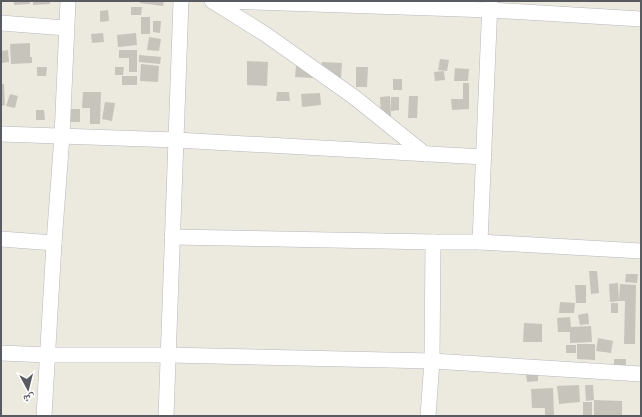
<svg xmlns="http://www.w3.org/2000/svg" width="642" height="417" viewBox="0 0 642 417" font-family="'Open Sans','Noto Naskh Arabic',sans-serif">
	<rect width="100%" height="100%" fill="#ece9df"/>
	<!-- building -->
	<g fill="#c7c4bc">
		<path d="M14 1H30V4L14 5Z"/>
		<path d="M33 1H50V4L33 5Z"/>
		<path d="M141 1H164L163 6 140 3Z"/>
		<path d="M131 7H142L141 15H131Z"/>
		<path d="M108 10 109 21 100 22V11Z"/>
		<rect x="141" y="17" width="9" height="17"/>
		<path d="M153 21H161L160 33 153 32Z"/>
		<path d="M103 33 104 42 92 43 91 34Z"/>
		<path d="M136 33 137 45 118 47 117 35Z"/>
		<path d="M149 37 161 39 159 51 147 50Z"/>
		<path d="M30 43V57H32V63L11 64 10 44Z"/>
		<path d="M8 50 9 62 1 63V51Z"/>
		<path d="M119 50H137V72H129V58H119Z"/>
		<path d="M139 55 161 57 160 64 139 62Z"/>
		<path d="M440 59 449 60 447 71 438 70Z"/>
		<path d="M247 61 268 62 267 86 247 85Z"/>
		<path d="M322 62 342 63 341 78 321 77Z"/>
		<path d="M141 64 159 66 158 82 140 81Z"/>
		<path d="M296 66 314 67 313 78 295 77Z"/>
		<path d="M37 67H47L46 76H37Z"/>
		<path d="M115 67H124L123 75H115Z"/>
		<path d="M356 67H368L367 87H356Z"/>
		<path d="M455 68 469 69 468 81H454Z"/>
		<path d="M444 71 445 80 435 81 434 72Z"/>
		<rect x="122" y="76" width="15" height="9"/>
		<rect x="393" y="79" width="9" height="11"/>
		<path d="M463 83H469V109L452 110 451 99H463Z"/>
		<path d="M1 84H4L5 105 1 106Z"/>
		<path d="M83 92H101L100 124H90V108H82Z"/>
		<path d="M277 92H289L290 101H276Z"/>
		<path d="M320 93 321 105 302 107 301 94Z"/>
		<path d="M10 94 18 96 15 108 6 106Z"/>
		<path d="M390 96 391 116H381L380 97Z"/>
		<path d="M409 96H418L417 118H408Z"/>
		<path d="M391 97H399V110L391 111Z"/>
		<path d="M105 102 115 103 112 121 102 119Z"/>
		<rect x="70" y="109" width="10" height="13"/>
		<path d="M36 110H44L45 120H36Z"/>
		<path d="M589 271H597L599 293 591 294Z"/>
		<path d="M626 274H638L637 283 625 282Z"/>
		<path d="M618 283 619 301 610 302 609 284Z"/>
		<path d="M620 284 636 285 635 344H624L625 301H619Z"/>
		<path d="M575 285H586V303H576Z"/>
		<path d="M560 302 575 303 574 313H559Z"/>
		<rect x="611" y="303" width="7" height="10"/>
		<path d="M588 313 589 324 580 325 578 315Z"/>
		<path d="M570 317 571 327 591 326 592 342 570 343V332H558L557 318Z"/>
		<path d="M524 323 542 324V342H523Z"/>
		<path d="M598 338 613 341 611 353 596 351Z"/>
		<path d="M577 344H595V360L577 359Z"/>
		<rect x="566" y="345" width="10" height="8"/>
		<rect x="614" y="359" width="12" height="7"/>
		<path d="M538 373V381L527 382 526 374Z"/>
		<path d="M579 385 580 402 559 404 557 386Z"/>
		<path d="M585 385H593L594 400 586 401Z"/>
		<path d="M553 388 554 416H545V408H532L531 389Z"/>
		<path d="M594 400 622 401V416H594Z"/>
		<rect x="583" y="402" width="9" height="14"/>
	</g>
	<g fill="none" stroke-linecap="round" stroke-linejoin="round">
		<!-- minor casing -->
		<g stroke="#b5b8bd" stroke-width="16">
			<g id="minor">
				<path d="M212 1 265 34 354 97 425 154"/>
				<path d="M224 1 490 10 641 19"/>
				<path d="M1 23 66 28"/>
				<path d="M1 134 176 140 484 157"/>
				<path d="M172 237 433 242H480L641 251"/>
				<path d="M1 239 54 243"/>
				<path d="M480 242 490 1"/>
				<path d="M1 353 48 355H169L432 361 641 374"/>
				<path d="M44 416 54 243 62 136 68 1"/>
				<path d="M166 416 181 1"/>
				<path d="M428 416 432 361 433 242"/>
			</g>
		</g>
		<!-- minor -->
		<use href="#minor" stroke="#fff" stroke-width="15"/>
	</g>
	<!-- border -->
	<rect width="642" height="417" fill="none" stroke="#585c61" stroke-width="4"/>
	<!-- north arrow -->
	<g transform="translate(28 389) rotate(173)" stroke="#ffffff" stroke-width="3" paint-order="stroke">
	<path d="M0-3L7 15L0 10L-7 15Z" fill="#585c61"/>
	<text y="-6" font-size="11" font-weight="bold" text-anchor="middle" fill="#585c61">ش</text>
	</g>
</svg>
